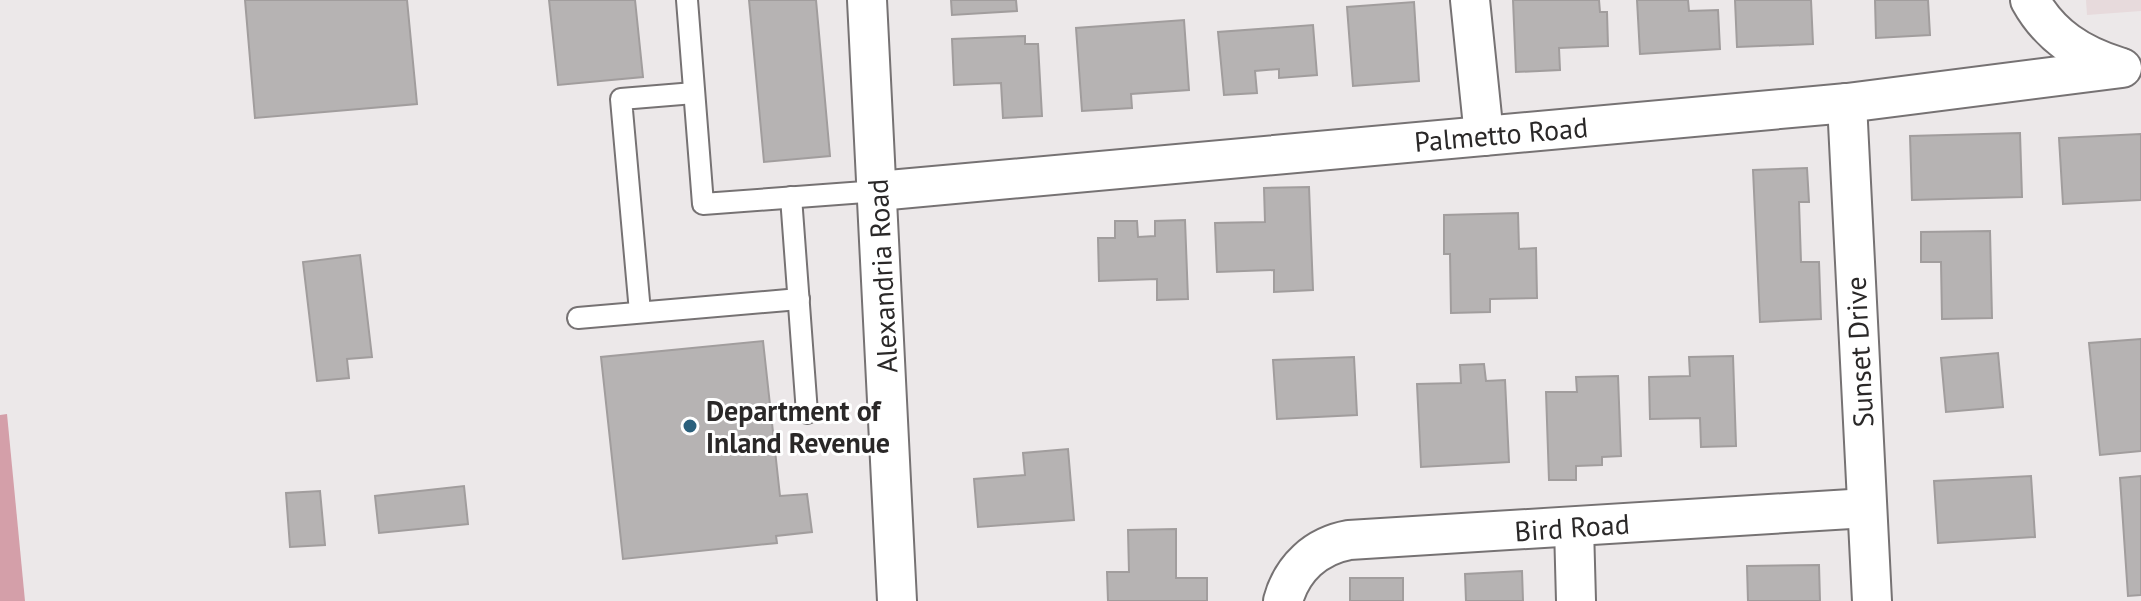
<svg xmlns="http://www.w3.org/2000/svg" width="2141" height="601" viewBox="0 0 2141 601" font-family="'PT Sans',sans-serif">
	<rect width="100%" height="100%" fill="#ece8e9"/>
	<!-- built -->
	<path fill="#e7dadc" d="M2086 0H2141V11L2087 15Z"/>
	<!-- forest -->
	<path fill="#d49fa9" d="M7 414 25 601H0V415Z"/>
	<!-- building -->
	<g fill="#b6b3b3" stroke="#a19d9d" stroke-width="2">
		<path d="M245 0H407L417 104 255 118Z"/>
		<path d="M549 0H635L643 77 558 85Z"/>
		<path d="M749 0H816L830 156 764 162Z"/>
		<path d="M951 0H1016L1017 11 952 15Z"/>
		<path d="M1513 0H1599L1600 12H1607L1608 46 1559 48 1560 70 1516 72Z"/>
		<path d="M1637 0H1688L1689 11 1718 10 1720 49 1640 54Z"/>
		<path d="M1735 0H1811L1813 44 1737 47Z"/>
		<path d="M1875 0H1928L1930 35 1876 38Z"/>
		<path d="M1414 2 1419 81 1353 86 1347 7Z"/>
		<path d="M1184 20 1189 90 1131 94 1132 108 1082 111 1076 28Z"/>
		<path d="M1313 25 1317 75 1279 78V69L1255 71 1257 93 1224 95 1218 32Z"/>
		<path d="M1025 36V44H1038L1042 116 1003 118 1001 83 954 85 952 39Z"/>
		<path d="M2020 133 2022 197 1912 200 1910 136Z"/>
		<path d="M2141 134V200L2063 204 2059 138Z"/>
		<path d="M1807 168 1809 202H1799L1801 262H1819L1821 319 1760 322 1753 170Z"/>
		<path d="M1309 187 1313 290 1274 292V270L1217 272 1215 223 1265 222 1264 188Z"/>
		<path d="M1518 213 1519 249 1536 248 1537 298 1490 299V312L1451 313 1450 254H1444V215Z"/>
		<path d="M1185 220 1188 299 1157 300V279L1099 281 1098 238H1115V221H1137L1138 237 1155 236V221Z"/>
		<path d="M1990 231 1992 318 1942 319 1941 262H1921V232Z"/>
		<path d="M360 255 372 357 347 359 349 378 317 381 303 262Z"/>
		<path d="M2141 339V451L2100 455 2089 343Z"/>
		<path d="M763 341 780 496 807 494 812 532 776 536 777 543 623 559 601 357Z"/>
		<path d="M1998 353 2003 407 1946 412 1941 358Z"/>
		<path d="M1733 356 1736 446 1701 447 1700 418 1650 419 1649 377 1690 376 1689 357Z"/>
		<path d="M1354 357 1357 415 1277 419 1273 360Z"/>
		<path d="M1484 364 1486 381 1505 380 1509 462 1421 467 1417 384 1461 383 1460 365Z"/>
		<path d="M1618 376 1621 456 1602 457V465L1576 466V480H1549L1546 392H1577L1576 377Z"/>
		<path d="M1068 449 1074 520 978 527 974 479 1025 475 1023 453Z"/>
		<path d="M2031 476 2035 537 1938 543 1934 481Z"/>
		<path d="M2141 476V595L2128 596 2120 478Z"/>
		<path d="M464 486 468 524 379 533 375 496Z"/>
		<path d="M320 491 325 545 290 547 286 493Z"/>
		<path d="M1176 529V578H1207V601H1108L1107 572H1129L1128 530Z"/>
		<path d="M1819 565 1820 601H1748L1747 566Z"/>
		<path d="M1522 571 1523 601H1466L1465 574Z"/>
		<rect x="1350" y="578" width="53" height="23"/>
	</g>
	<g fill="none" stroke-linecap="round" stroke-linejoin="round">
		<!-- lane casing -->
		<g stroke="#767273" stroke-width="24">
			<g id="lane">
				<path d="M687 0 703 204 878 191"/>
				<path d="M791 197 807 413"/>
				<path d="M640 312 621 99 694 93"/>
				<path d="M578 318 799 299"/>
			</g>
		</g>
		<!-- street casing -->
		<g stroke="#767273" stroke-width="42">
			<g id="street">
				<path d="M867 0 897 601"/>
				<path d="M1470 0 1484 136"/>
				<path d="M2030 0C2050 36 2080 55 2119 67"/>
				<path d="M1847 103 1872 601"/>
				<path d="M878 191 1847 103 2122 68"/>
				<path d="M1574 527 1576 601"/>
				<path d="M1283 601C1292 568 1316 546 1349 540L1867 508"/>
			</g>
		</g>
		<!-- lane -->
		<use href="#lane" stroke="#fff" stroke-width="20"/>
		<!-- street -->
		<use href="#street" stroke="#fff" stroke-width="38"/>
	</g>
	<!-- markers -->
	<circle fill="#2b607c" stroke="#fff" stroke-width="3" cx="690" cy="426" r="8"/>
	<g text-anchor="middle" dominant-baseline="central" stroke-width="6" stroke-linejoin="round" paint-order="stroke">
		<!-- street labels -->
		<g font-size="28" fill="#2a2828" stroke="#fff">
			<text transform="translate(1501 134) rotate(-5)">Palmetto Road</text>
			<text transform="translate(882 276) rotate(-93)">Alexandria Road</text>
			<text transform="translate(1859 352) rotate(-93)">Sunset Drive</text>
			<text transform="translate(1572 527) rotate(-4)">Bird Road</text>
		</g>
		<!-- poi labels -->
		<g font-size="28" font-weight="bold" fill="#2a2828" stroke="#fff" text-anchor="start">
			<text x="706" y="410">Department of<tspan x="706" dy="32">Inland Revenue</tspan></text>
		</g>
	</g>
</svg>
